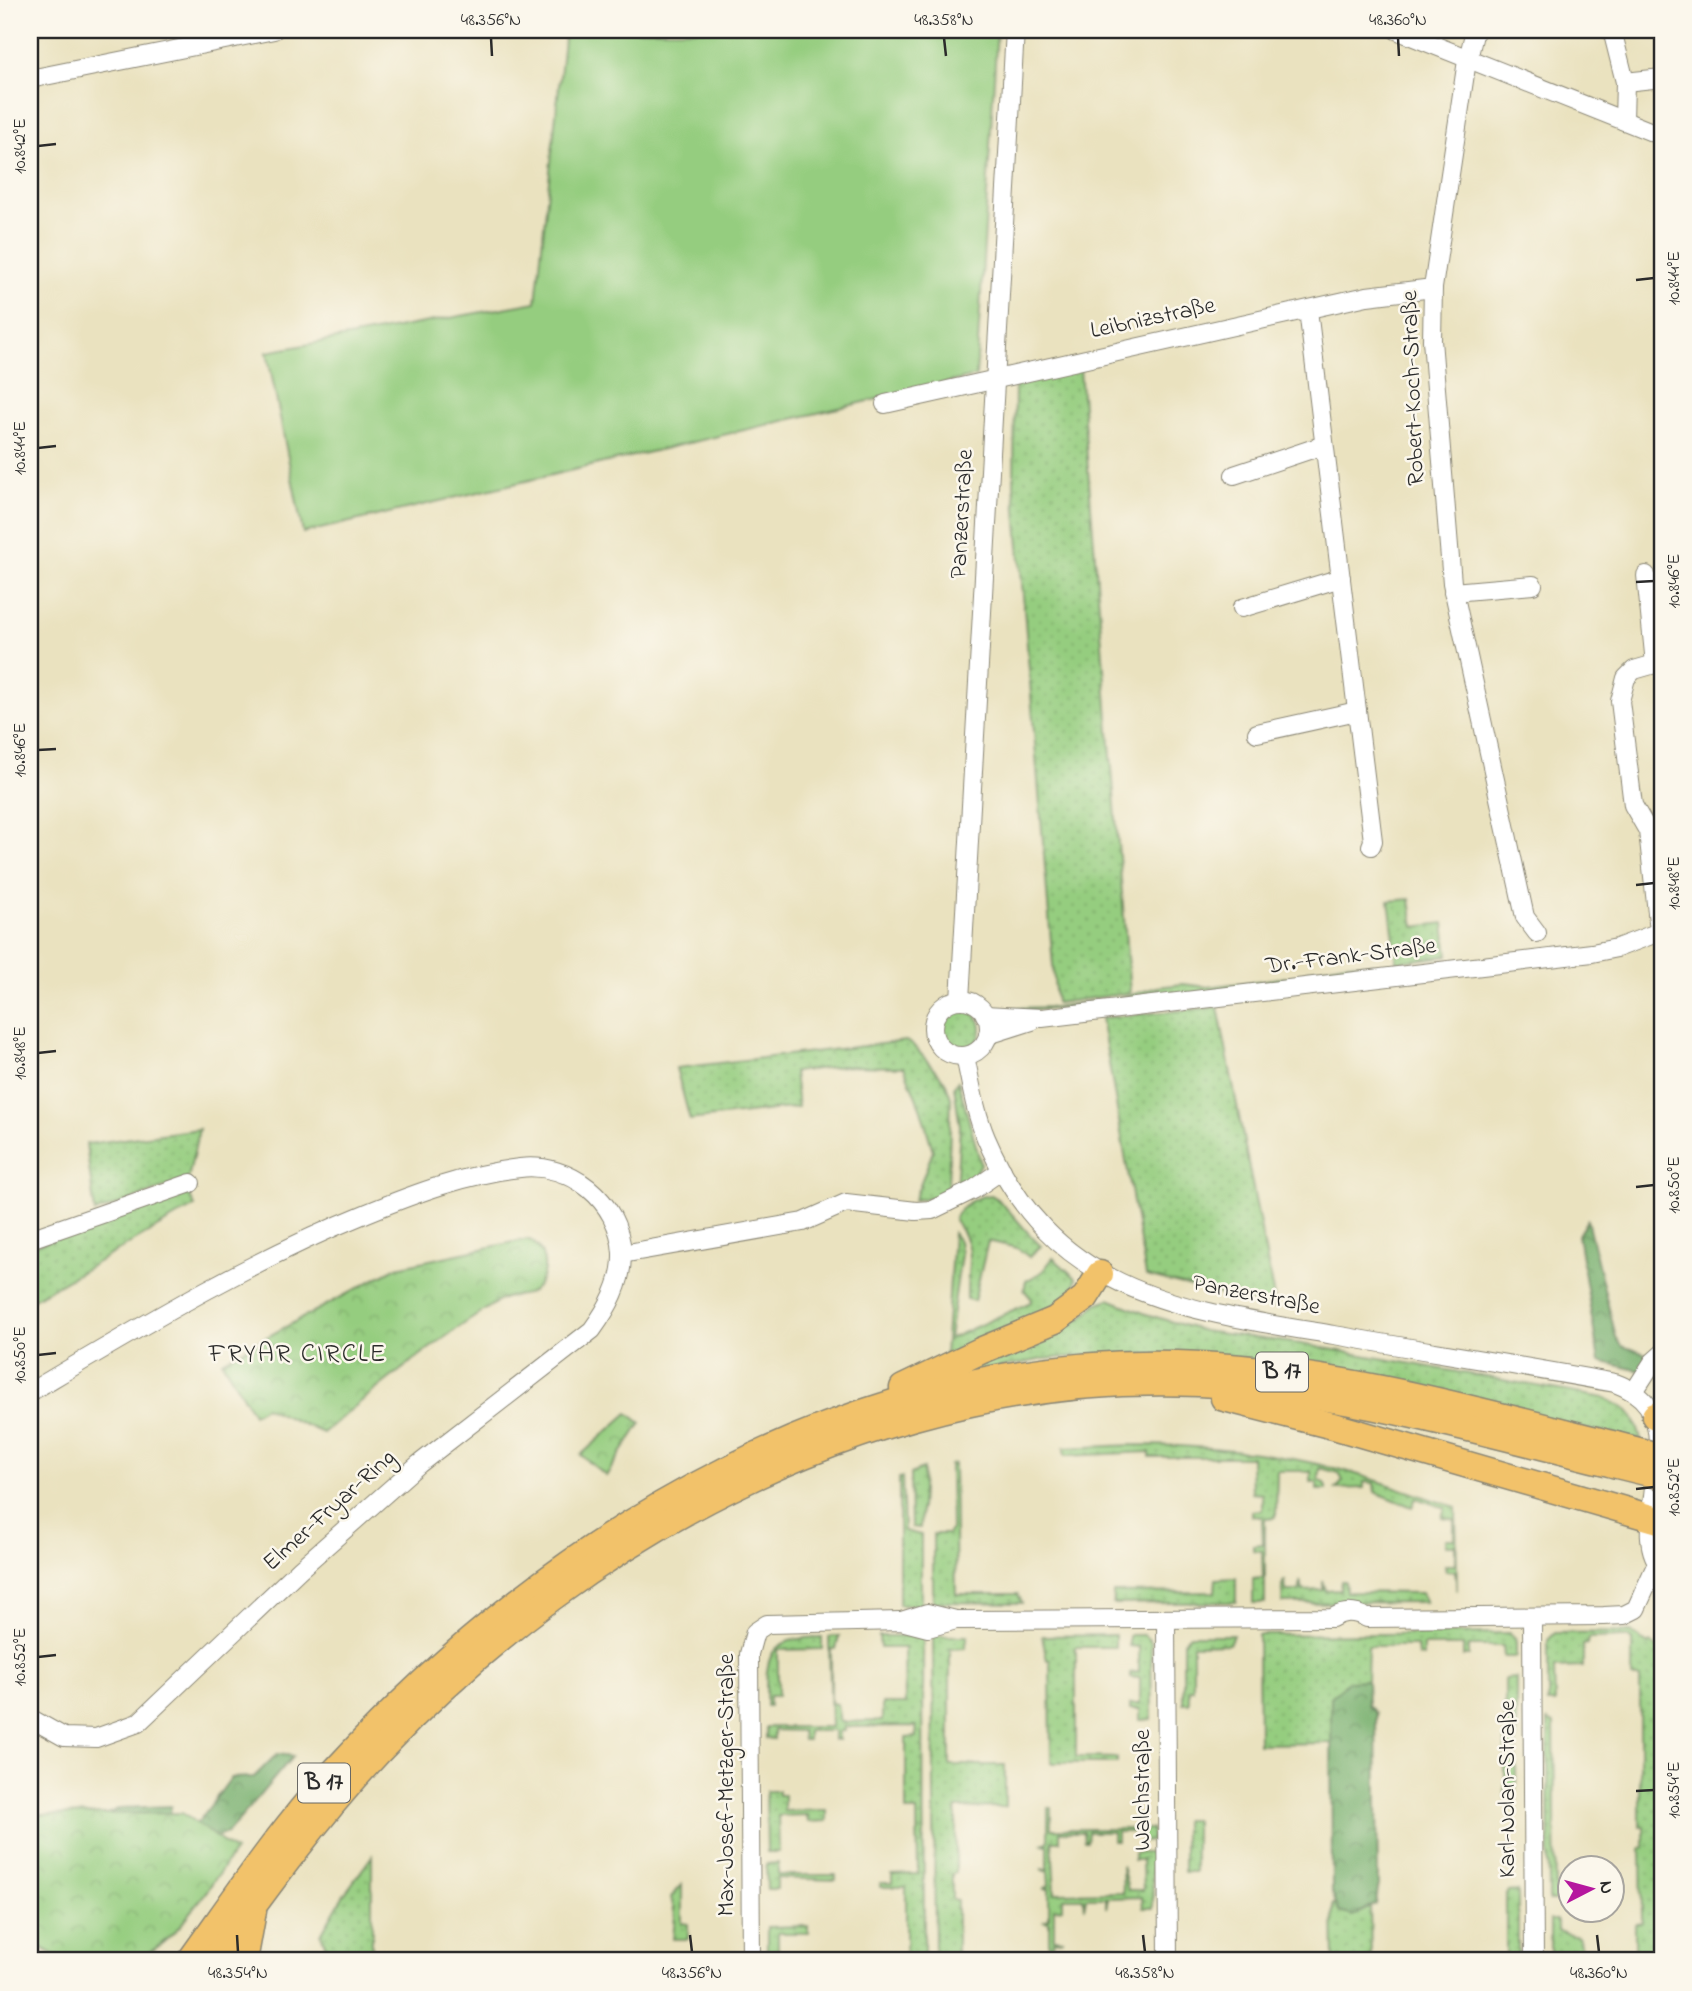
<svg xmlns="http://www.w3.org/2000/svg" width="1692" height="1991" viewBox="0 0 1692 1991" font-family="'Indie Flower',sans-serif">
	<defs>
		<pattern id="grass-dots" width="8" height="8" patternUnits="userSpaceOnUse" patternTransform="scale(1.75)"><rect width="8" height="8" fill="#95cd7f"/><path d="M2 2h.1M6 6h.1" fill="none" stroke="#81b06e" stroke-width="1.8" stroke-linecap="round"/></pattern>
		<pattern id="forest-crowns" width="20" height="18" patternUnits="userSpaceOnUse" patternTransform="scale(1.75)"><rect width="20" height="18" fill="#78b06e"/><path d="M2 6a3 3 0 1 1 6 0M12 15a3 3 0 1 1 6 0" fill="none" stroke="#638f5b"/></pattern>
		<pattern id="park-crowns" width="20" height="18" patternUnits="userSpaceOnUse" patternTransform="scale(1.75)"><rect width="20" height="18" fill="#95cd7f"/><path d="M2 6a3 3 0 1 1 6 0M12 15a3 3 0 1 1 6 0" fill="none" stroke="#81b06e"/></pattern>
	</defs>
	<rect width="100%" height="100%" fill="#fbf7ec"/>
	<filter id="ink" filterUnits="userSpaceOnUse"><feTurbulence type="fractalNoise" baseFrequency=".0143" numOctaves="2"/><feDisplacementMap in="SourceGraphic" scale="14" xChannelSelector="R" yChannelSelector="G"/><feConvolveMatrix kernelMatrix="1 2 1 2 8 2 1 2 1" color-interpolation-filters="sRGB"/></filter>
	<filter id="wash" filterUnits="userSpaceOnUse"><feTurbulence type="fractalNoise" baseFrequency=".00686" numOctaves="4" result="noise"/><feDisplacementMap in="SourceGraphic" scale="28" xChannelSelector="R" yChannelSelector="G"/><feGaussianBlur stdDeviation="1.57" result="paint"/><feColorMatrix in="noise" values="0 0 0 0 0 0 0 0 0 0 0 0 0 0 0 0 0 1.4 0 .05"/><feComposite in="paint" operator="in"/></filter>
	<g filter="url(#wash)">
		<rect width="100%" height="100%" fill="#eae2bf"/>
		<!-- grass -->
		<g fill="url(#grass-dots)" stroke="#607c55" stroke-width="2">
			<path d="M1080 369 1130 993 1056 1003 1014 485 1015 382Z"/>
			<path d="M1410 899 1414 927 1444 923 1448 956 1397 962 1389 901Z"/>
			<path d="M1345 963 1375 965 1376 973 1057 1009 1013 1011V1008L1056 1007 1125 997 1157 987 1183 984 1208 987 1297 976 1310 970Z"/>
			<path d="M1218 1007 1276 1308 1146 1276 1101 1018Z"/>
			<circle cx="961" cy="1029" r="20"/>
			<path d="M906 1041 913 1045 945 1081 951 1098 948 1186 938 1196 914 1200 933 1151 921 1110 904 1067 841 1066 794 1072 798 1107 690 1120 676 1068Z"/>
			<path d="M958 1081 981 1164 972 1179 956 1190 960 1126 954 1086Z"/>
			<path d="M199 1129 188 1179 95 1213 86 1144Z"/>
			<path d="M188 1194 195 1206 30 1301V1247Z"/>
			<path d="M991 1195C1003 1200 1027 1234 1041 1246L1029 1257 1017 1248 988 1241 974 1301 967 1299C966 1265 978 1249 954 1220 958 1206 977 1196 991 1195Z"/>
			<path d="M953 1233 959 1241 961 1254 949 1339 1031 1302V1298L1024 1290 1026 1281 1042 1272 1053 1258 1076 1278 1073 1299 945 1356Z"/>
			<path d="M1109 1299 1146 1314 1203 1331 1301 1344 1604 1398C1630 1409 1634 1412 1641 1440L1203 1354H1103L1044 1359 954 1376 1082 1318 1096 1304Z"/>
			<path d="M1132 1445C1199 1445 1268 1451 1334 1468 1375 1478 1415 1495 1456 1507L1457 1591 1455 1571H1446L1445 1565H1455V1545H1445V1539H1454V1519L1442 1517 1445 1508 1416 1498 1412 1507 1375 1492 1374 1483 1364 1482V1488L1336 1489 1343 1481 1339 1473 1320 1468 1319 1479 1326 1484V1490H1317V1482H1311V1471H1277L1276 1517 1265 1518V1603H1253V1579L1263 1578 1262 1551 1253 1550V1545L1263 1544 1262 1517 1252 1516V1511L1262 1510V1494L1252 1493 1251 1457H1150V1452L1065 1456 1064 1448Z"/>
			<path d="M954 1464 956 1594H1018L1022 1603 933 1602V1534H947L951 1529 950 1465Z"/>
			<path d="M923 1469 920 1528 911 1527 910 1474Z"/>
			<path d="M902 1477 904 1531 921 1535V1605H899V1478Z"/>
			<path d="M1236 1578V1602L1113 1604V1593L1215 1592 1216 1579Z"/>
			<path d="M1323 1580 1326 1591 1340 1590 1341 1581H1345L1346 1592 1421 1593 1426 1602 1282 1603 1283 1582 1285 1581 1286 1591H1300V1581L1303 1591 1323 1590Z"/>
			<path d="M1631 1632 1648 1645 1650 1643 1662 1651V1961H1550V1920H1557V1931L1578 1937 1584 1954H1599L1600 1961 1635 1960V1924L1642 1923 1641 1848 1644 1847V1827H1640V1678H1632V1641L1628 1637 1588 1638 1587 1644 1583 1645V1667L1554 1668 1555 1703H1548V1640L1555 1633Z"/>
			<path d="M1509 1633 1516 1640V1657H1504L1503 1646H1469V1656H1463V1646H1423V1656H1418L1417 1646H1368L1367 1680 1331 1743 1259 1744 1258 1635Z"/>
			<path d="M1115 1635V1647H1076V1757L1117 1758V1763H1051L1050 1660H1047L1042 1636Z"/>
			<path d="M1129 1635H1144L1151 1642 1152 1720H1140V1709H1130V1704H1140V1678L1130 1677V1673L1139 1672V1647L1129 1646Z"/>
			<path d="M1190 1635H1233L1229 1644 1193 1645V1689H1189V1703H1183V1642Z"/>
			<path d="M839 1636 836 1649H831V1703L837 1704 840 1722 882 1721V1704H905L904 1648H880L879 1636H923L924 1961H906V1887H880V1883H892V1875L918 1874 917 1811H906V1738L917 1737 916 1726 844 1727V1731H839V1740H834V1731H808V1740H803L802 1731 774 1730V1739L766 1738V1727H831L829 1637Z"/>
			<path d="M968 1636 965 1648 950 1649V1765H1005V1807L956 1808V1873L952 1874V1899L957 1900V1961H935L933 1636Z"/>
			<path d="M822 1637V1649L778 1650V1696H769V1706H766C766 1656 765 1638 822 1637Z"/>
			<path d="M1516 1678V1798H1505V1679Z"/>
			<path d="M1548 1721 1554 1724 1556 1901H1549Z"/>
			<path d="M766 1791H778V1795H784V1811L827 1810V1821L808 1822 807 1815 778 1816 779 1852H767Z"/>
			<path d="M1048 1808H1051V1829H1152V1840L1142 1841 1141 1832H1117V1841H1113V1832H1088L1087 1841H1084L1083 1832H1060V1841H1052L1055 1893 1123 1892 1122 1865 1128 1890H1143L1142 1860H1134V1853H1152L1153 1908H1143L1142 1897 1108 1898 1106 1908V1898H1086L1084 1908 1083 1898H1063V1908L1054 1909V1938L1064 1939 1053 1941 1054 1961H1049V1922L1043 1921 1049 1919V1889H1043L1049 1886 1048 1872 1042 1869H1048V1845L1042 1844 1048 1842Z"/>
			<rect x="1184" y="1820" width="11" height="52"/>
			<path d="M372 1856V1961H332L321 1934 343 1896Z"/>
			<path d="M778 1863V1875H836V1880L777 1878V1889H767L766 1864Z"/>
			<path d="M682 1885V1923L688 1924V1939H673L675 1915 671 1897Z"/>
			<path d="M1518 1891V1961H1506V1896L1509 1892Z"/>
			<path d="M1333 1904H1370L1371 1961H1334Z"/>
			<path d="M808 1926V1933H778V1961H767V1927Z"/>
		</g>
		<!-- forest -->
		<g fill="url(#forest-crowns)" stroke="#526e4c" stroke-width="2">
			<path d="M1587 1220 1616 1337 1622 1346 1646 1354 1648 1357 1641 1371 1599 1361 1578 1235Z"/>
			<path d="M1367 1680 1368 1705 1376 1714 1378 1888 1376 1904 1353 1916 1339 1912 1332 1892 1331 1697 1349 1681Z"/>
			<path d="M277 1754 293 1756 228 1833 184 1847 93 1821 120 1808 171 1806 169 1823 180 1828 199 1821 231 1778 254 1777Z"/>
		</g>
		<!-- park -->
		<g fill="url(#park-crowns)" stroke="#607c55" stroke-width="2">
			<path d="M528 1239C545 1248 549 1269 538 1285 528 1299 518 1293 505 1298 497 1301 489 1307 482 1312 425 1349 375 1389 323 1433L265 1407 253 1414 222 1361 397 1267Z"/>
			<path d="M628 1413 641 1423 606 1476 581 1455Z"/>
			<path d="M182 1813 235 1851C207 1887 178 1944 134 1960 122 1964 104 1961 91 1961 66 1961 47 1956 30 1936V1815Z"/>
		</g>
		<!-- pitch -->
		<path fill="#95cd7f" stroke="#607c55" stroke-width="2" d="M565 30H997L976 376 303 533 267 352 536 302Z"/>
	</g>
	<g filter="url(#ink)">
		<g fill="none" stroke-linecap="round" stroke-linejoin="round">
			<!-- minor casing -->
			<g stroke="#8a8675" stroke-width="20">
				<g id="minor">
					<path d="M1396 30 1662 136"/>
					<path d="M1475 30 1466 67 1433 288 1432 340 1452 583 1525 917 1537 933"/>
					<path d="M1612 30 1625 82 1624 121"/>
					<path d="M30 79 274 30"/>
					<path d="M1625 82 1662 78"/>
					<path d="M1308 310 1373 841 1371 846"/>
					<path d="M885 404 1367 296 1433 288"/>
					<path d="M1234 475 1324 445"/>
					<path d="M1646 575 1655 664"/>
					<path d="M1453 592 1533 585"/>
					<path d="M1242 608 1341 578"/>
					<path d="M1257 733 1357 711"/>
					<path d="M1659 931 1648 831 1633 805 1620 701 1626 678 1634 670 1655 664 1662 666"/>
					<path d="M960 1000 1015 30"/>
					<circle cx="961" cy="1028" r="28"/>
					<path d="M985 1015 1042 1018 1592 953 1617 948 1662 931"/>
					<path d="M988 1035 1032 1021"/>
					<path d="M965 1056C971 1084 975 1112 986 1138 1053 1296 1184 1310 1334 1335 1427 1351 1521 1366 1615 1383 1645 1394 1658 1412 1658 1445"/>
					<path d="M30 1239 191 1183"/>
					<path d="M622 1254 803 1222 846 1203 916 1211 932 1210 973 1190 1002 1170"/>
					<path d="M1635 1390 1653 1362 1662 1354"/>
					<path d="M30 1392C140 1327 249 1261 367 1213 416 1193 467 1174 520 1168 570 1162 619 1200 622 1253 623 1282 608 1308 592 1330L419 1464 300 1569 138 1723 96 1738 64 1737 30 1718"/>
					<path d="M1654 1486C1652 1512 1642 1548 1662 1568"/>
					<path d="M1532 1617 1534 1961"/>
					<path d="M1166 1619 1168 1961"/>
					<path d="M901 1621 927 1613 956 1620"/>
					<path d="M751 1961 749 1654 755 1632 767 1624 901 1621 928 1628 956 1620 1332 1618C1344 1611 1354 1611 1367 1618L1604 1616 1624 1615 1636 1609 1657 1563"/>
				</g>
			</g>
			<!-- highway casing -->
			<g stroke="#8a8675" stroke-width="29">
				<g id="highway">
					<path d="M903 1388 980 1351 1055 1320 1085 1298 1100 1274"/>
					<path d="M1224 1398 1337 1427 1662 1521"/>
					<path d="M1655 1416 1662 1414"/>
					<path d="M190 1961C236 1897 282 1828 336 1770 557 1529 865 1347 1201 1365 1342 1372 1480 1411 1616 1445"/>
					<path d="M213 1961C265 1889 318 1816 379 1751 589 1528 888 1369 1199 1383 1340 1390 1478 1431 1613 1464"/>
					<path d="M244 1961 253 1911"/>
				</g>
			</g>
			<!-- minor -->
			<use href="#minor" stroke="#fff" stroke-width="18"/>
			<!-- highway -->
			<use href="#highway" stroke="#f2c26a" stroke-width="26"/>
			<!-- highway-bridge casing -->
			<g stroke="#8a8675" stroke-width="29" stroke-linecap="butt">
				<g id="highway-bridge">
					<path d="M1616 1445 1662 1457"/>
					<path d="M1613 1464 1662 1476"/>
				</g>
			</g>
			<!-- highway-bridge -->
			<use href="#highway-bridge" stroke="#f2c26a" stroke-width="26"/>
		</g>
	</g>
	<!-- ticks -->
	<path fill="none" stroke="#2b2b2b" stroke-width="2.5" d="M491 38 492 56M944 38 946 56M1398 38 1399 56M38 146 56 144M1636 280 1654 278M38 448 56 446M1636 582 1654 581M38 750 56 749M1636 885 1654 883M38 1053 56 1051M1636 1187 1654 1185M38 1355 56 1353M1636 1489 1654 1487M38 1657 56 1655M1636 1791 1654 1790M237 1935 238 1952M690 1935 692 1952M1143 1935 1145 1952M1597 1935 1599 1952"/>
	<g text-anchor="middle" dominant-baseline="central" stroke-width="5" stroke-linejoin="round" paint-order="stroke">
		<!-- shield labels -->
		<g fill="#fbf7ec" stroke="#696865" stroke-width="2">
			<rect x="1256" y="1352.5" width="52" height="39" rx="5"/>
			<rect x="298" y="1763.5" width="52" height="39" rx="5"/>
		</g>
		<g font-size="23" font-weight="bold" fill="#2b2b2b">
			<text x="1282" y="1372">B 17</text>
			<text x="324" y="1783">B 17</text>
		</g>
		<!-- street labels -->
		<g font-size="24" fill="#2b2b2b" stroke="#fbf7ec">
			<text transform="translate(1153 319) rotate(-12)">Leibnizstraße</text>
			<text transform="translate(1414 388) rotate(-92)">Robert-Koch-Straße</text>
			<text transform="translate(963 514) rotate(-87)">Panzerstraße</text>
			<text transform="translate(1351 957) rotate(-7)">Dr.-Frank-Straße</text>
			<text transform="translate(1256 1296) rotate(11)">Panzerstraße</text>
			<text transform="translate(330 1511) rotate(-42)">Elmer-Fryar-Ring</text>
			<text transform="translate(727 1785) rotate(-90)">Max-Josef-Metzger-Straße</text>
			<text transform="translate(1508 1789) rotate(-90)">Karl-Nolan-Straße</text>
			<text transform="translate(1143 1790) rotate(-90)">Walchstraße</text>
		</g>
		<!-- neighbourhood labels -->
		<g font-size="26" letter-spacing="2" fill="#2b2b2b" stroke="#fbf7ec">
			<text x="298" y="1355">FRYAR CIRCLE</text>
		</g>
	</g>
	<!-- margin -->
	<rect width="1692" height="1991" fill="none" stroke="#fbf7ec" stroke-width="77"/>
	<!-- north arrow -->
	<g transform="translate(1591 1889) rotate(84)"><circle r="33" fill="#fbf7ec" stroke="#a8a59f" stroke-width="2"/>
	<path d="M0-5L12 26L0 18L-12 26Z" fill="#b5179e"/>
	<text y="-10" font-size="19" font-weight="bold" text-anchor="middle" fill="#2b2b2b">N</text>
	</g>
	<rect x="38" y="38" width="1616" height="1914" fill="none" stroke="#2b2b2b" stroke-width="2.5"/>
	<g font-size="18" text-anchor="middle" fill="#2b2b2b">
		<text x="491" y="25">48.356°N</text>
		<text x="944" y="25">48.358°N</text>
		<text x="1398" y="25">48.360°N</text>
		<text transform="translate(19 146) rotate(-90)" y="6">10.842°E</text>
		<text transform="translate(1673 278) rotate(-90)" y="6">10.844°E</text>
		<text transform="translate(19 448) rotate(-90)" y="6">10.844°E</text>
		<text transform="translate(1673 581) rotate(-90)" y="6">10.846°E</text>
		<text transform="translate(19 750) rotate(-90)" y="6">10.846°E</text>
		<text transform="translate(1673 883) rotate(-90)" y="6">10.848°E</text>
		<text transform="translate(19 1053) rotate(-90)" y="6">10.848°E</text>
		<text transform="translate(1673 1185) rotate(-90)" y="6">10.850°E</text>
		<text transform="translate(19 1355) rotate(-90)" y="6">10.850°E</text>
		<text transform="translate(1673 1487) rotate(-90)" y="6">10.852°E</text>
		<text transform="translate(19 1657) rotate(-90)" y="6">10.852°E</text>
		<text transform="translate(1673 1790) rotate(-90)" y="6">10.854°E</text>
		<text x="238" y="1978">48.354°N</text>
		<text x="692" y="1978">48.356°N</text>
		<text x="1145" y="1978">48.358°N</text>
		<text x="1599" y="1978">48.360°N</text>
	</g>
</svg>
